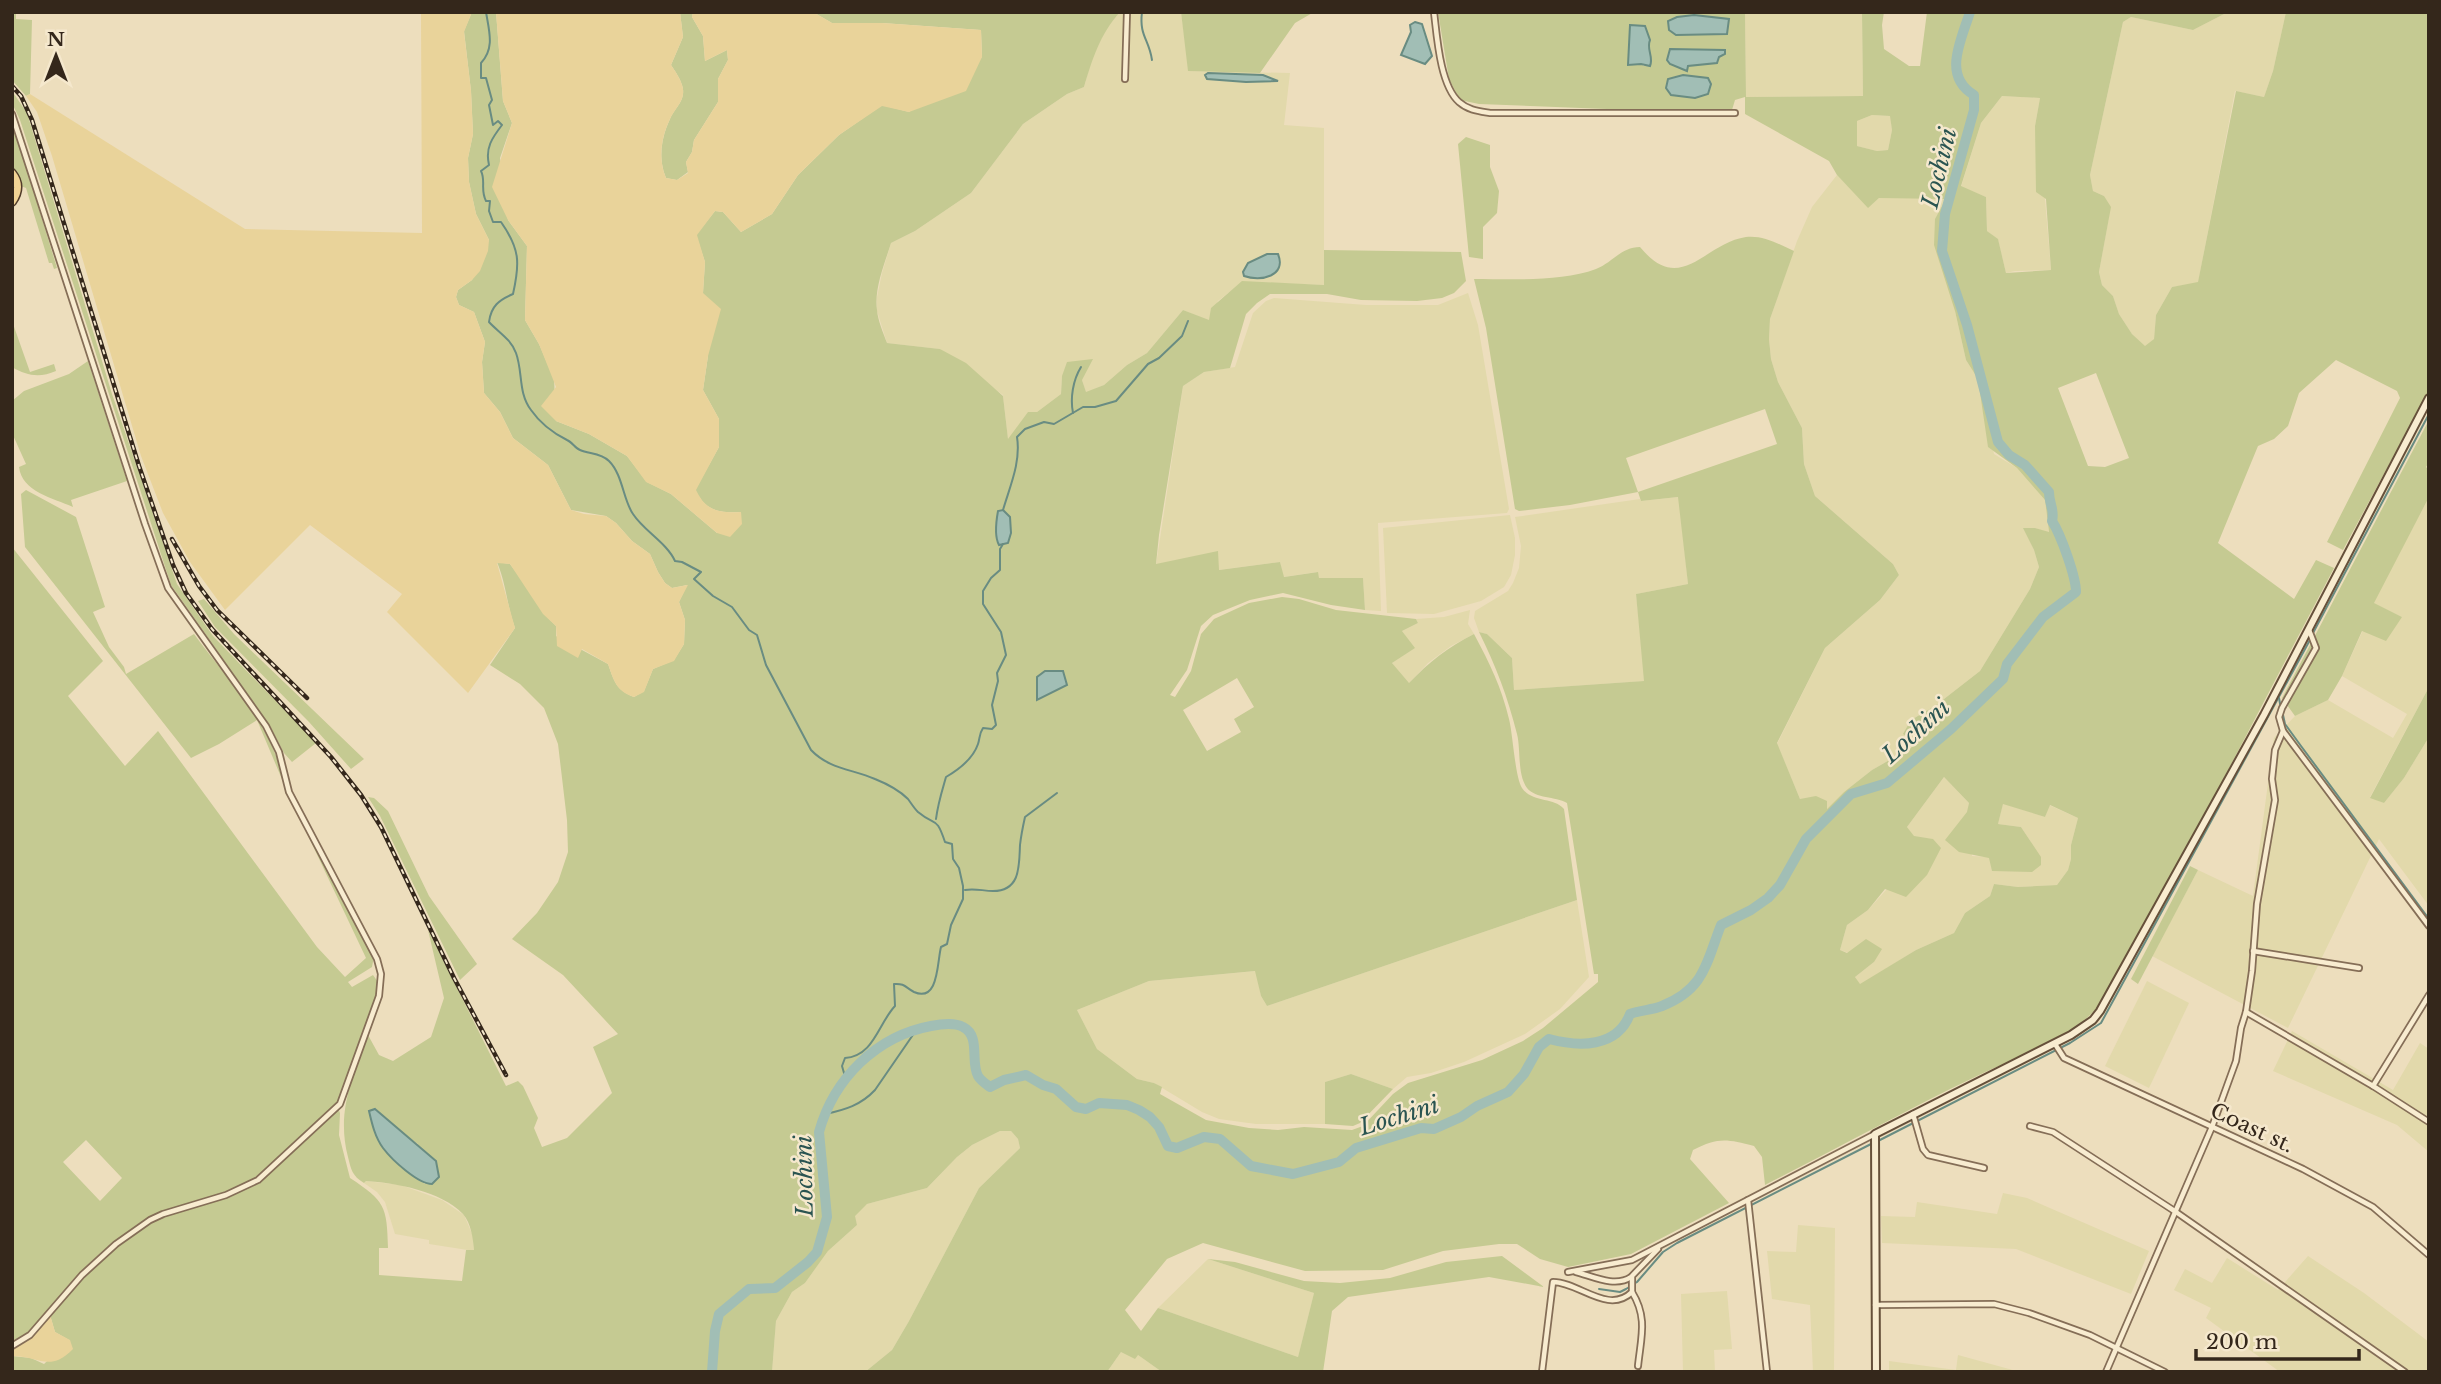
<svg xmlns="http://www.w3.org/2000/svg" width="2441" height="1384" viewBox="0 0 2441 1384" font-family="'Libre Baskerville',serif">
	<rect width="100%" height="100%" fill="#eddebd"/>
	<!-- farmland -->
	<g fill="#e2d9ab">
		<path d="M1120 12H1181L1189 71 1290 73 1284 125 1324 128V285L1242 282 1218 301 1209 321 1183 310 1147 353 1127 365 1104 385 1086 393 1082 380 1062 376 1061 394 1037 412 1008 440 1003 395 940 349 887 343 877 311V297L882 273 891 243 915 231 971 193 1023 124 1067 94 1084 87 1092 58 1108 25Z"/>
		<path d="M1745 12H1862L1863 96 1746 97Z"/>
		<path d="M2228 12H2286L2273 71 2264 97 2235 91 2198 283 2172 287 2156 315 2154 339 2145 347 2132 334 2119 314 2113 296 2102 285 2099 272 2109 217 2104 196 2093 191 2090 175 2123 22 2131 17 2193 30Z"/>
		<path d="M2002 96 2040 98 2035 126 2045 199 2051 270 2015 271 2006 273 1998 240 1987 231 1986 197 1961 187 1981 123Z"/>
		<path d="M1872 115 1891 116 1892 130 1888 150 1877 151 1857 146V121Z"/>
		<path d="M1837 175 1868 207 1879 198H1946L1955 311 1966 360 1978 379 1994 454 2017 468 2045 500 2049 533 2035 528H2024L2034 550 2039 567 2030 589 1980 671 1935 706 1911 720 1920 742 1872 770 1844 792 1826 810 1800 799 1777 744 1825 648 1880 600 1899 575 1893 564 1815 496 1804 464 1802 428 1778 382 1771 359 1769 339 1770 319 1797 241 1812 207Z"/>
		<path d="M1468 293 1478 325 1509 509 1507 513 1378 523 1381 611 1365 610 1363 578H1319L1317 572 1283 577 1280 562 1218 570V552L1156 565 1183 386 1204 372 1235 367 1253 313 1266 301 1274 298 1366 305H1438Z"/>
		<path d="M1679 497 1688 584 1636 594 1645 681 1514 690 1512 658 1487 634 1479 632 1474 618 1475 611 1508 591 1513 583 1519 568 1521 546 1515 517 1640 499 1641 501Z"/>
		<path d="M2429 497V687L2370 797 2384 803 2404 778 2429 737V906L2379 839 2288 1028 2152 956 2198 870 2253 896 2274 738 2295 716 2328 700 2393 738 2407 714 2342 676 2363 630 2402 617 2373 603Z"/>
		<path d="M1510 515 1515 538V555L1511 575 1504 587 1481 601 1434 614 1387 613 1383 528Z"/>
		<path d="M1470 610 1468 624 1474 634 1451 646 1428 663 1409 683 1405 681 1392 663 1414 648 1402 631 1418 623 1416 619 1444 617Z"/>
		<path d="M1944 777 1969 803 1968 812 1972 856 1989 857 2031 842 2021 827 1998 824 2003 803 2045 817 2049 805 2078 818 2071 845V859L2068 870 2057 885 2018 887 1994 884 1990 896 1965 913 1954 933 1916 950 1860 985 1855 977 1874 962 1840 950 1847 925 1868 910 1932 839 1914 837 1907 827Z"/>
		<path d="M1577 900 1589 977 1560 1009 1525 1034 1464 1062 1431 1073 1407 1077 1393 1089 1351 1074 1325 1082V1124H1256L1219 1119 1202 1112 1154 1083 1137 1079 1097 1049 1077 1010 1149 981 1256 971 1261 996 1267 1006Z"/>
		<path d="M2147 981 2189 1003 2149 1088 2105 1066Z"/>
		<path d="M2292 1031 2393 1090 2420 1043 2429 1049V1152L2397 1125 2273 1071Z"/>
		<path d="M1000 1131H1011L1018 1139 1020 1148 979 1188 909 1321 892 1350 865 1372H772L776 1321 792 1292 805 1283 828 1251 857 1225 854 1216 867 1204 927 1188 957 1157 972 1145Z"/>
		<path d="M366 1181 401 1185 442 1200 464 1215 473 1236 474 1251 429 1244V1240L395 1234 385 1202 377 1192 364 1183Z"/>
		<path d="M2003 1193 2027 1198 2149 1251 2131 1294 2016 1249 1882 1243 1881 1216 1915 1217 1917 1202 1997 1214Z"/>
		<path d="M1798 1225 1835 1228 1834 1372H1813L1810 1305 1772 1299 1767 1251 1796 1252Z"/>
		<path d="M2308 1256 2364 1293 2429 1342V1372H2280L2206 1318 2211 1308 2174 1290 2185 1269 2212 1283 2227 1258 2278 1290Z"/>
		<path d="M1208 1259 1314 1293 1298 1357 1158 1308Z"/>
		<path d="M1727 1291 1732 1349 1714 1350 1715 1372H1683L1681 1294Z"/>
		<path d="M1121 1352 1138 1355 1162 1372H1107Z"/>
		<path d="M1958 1355 2020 1372H1889V1361L1956 1370Z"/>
	</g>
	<!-- green -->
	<g fill="#c5ca92" fill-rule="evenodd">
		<path d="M12 12H16V19L32 20 30 94 26 96 12 80Z"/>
		<path d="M472 12H496L503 101 512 123 500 158 508 220 527 246 525 320 539 344 554 379 556 421 589 434 627 456 647 482 671 494 717 533 741 512C718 513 706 511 695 490L719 447V419L703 390 708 356 703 293 705 262 696 235 715 211 723 212 741 232 772 214 798 175 839 135 882 105 909 112 982 57 981 30 882 23H832L813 12H1120C1100 34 1092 60 1084 87L1067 94 1023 124 971 193 915 231 891 243C885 263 874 288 877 310 878 321 883 332 887 343L940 349 966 363 1003 396 1008 439 1028 412H1037L1061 394 1062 376 1067 362 1093 359 1082 380 1086 392 1104 385 1127 365 1147 353 1183 310 1209 320 1211 308 1242 281 1324 285V250L1461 252 1466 281 1454 293 1442 298 1417 301 1361 300 1327 294H1270L1257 303 1246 314 1230 368 1204 372 1183 386 1159 535 1156 564 1218 551 1219 570 1280 562 1284 577 1318 572 1319 578H1363L1365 610 1331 605 1283 593 1250 600 1213 615 1201 626 1187 670 1170 695 1175 697 1191 671 1201 634 1214 619 1249 603 1282 597 1299 599 1336 610 1416 619 1418 623 1402 631 1415 648 1392 663 1409 683C1429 662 1448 647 1474 634 1490 664 1501 686 1509 719 1513 735 1515 777 1522 788 1532 803 1554 797 1564 809L1577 900 1267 1006 1261 996 1255 971 1149 981 1077 1010 1097 1049 1137 1079 1154 1083 1162 1087 1160 1094 1206 1120 1249 1128 1278 1130 1304 1127 1352 1130 1363 1126 1393 1094 1408 1083 1482 1060 1523 1041 1543 1028 1598 982V974H1594L1567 803C1555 796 1536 799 1527 788 1517 774 1521 750 1517 734 1508 698 1496 666 1479 632L1487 634 1512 658 1514 690 1644 681 1636 594 1688 584 1678 497 1641 501 1638 492 1570 505 1519 511 1515 509 1486 328 1474 279C1511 279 1561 282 1596 269 1612 263 1621 247 1640 247 1681 297 1704 243 1746 237 1763 235 1779 244 1794 251L1770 319 1769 339 1771 359 1778 382 1802 428 1804 464 1815 496 1893 564 1899 575 1880 600 1825 648 1777 743 1800 799 1816 796 1827 801V809L1844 792 1872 770 1919 743 1903 734 1911 720 1935 706 1980 671 2030 589 2039 567 2034 550 2023 528H2035L2049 532 2045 500 2017 468 1988 447 1978 379 1966 360 1955 311 1934 245 1935 219 1946 199 1879 198 1868 208 1837 175 1829 161 1745 114V97L1735 100 1732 110H1632L1479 104 1460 100 1449 79 1438 12H1745L1746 97 1863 96 1862 12H1884L1882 25 1884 49 1909 66H1920L1927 12H2228L2193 30 2131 17 2123 22 2090 175 2093 191 2104 196 2111 207 2099 272 2102 285 2113 296 2119 314 2132 334 2145 346 2154 339 2156 315 2172 287 2198 282 2236 91 2264 97 2273 71 2286 12H2429V390L2343 550 2327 542 2400 398 2397 391 2336 360 2299 393 2288 426 2274 439 2258 446 2218 543 2294 599 2316 560 2334 568 2203 818 2099 1005C2072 1040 2014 1058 1975 1077 1904 1111 1836 1149 1765 1185L1762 1157 1754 1146C1727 1139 1718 1137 1693 1150L1690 1159 1729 1203 1631 1254 1568 1267 1540 1259 1517 1244H1499L1443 1251 1383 1270 1305 1271 1203 1243 1167 1259 1125 1310 1141 1331 1158 1308 1298 1357 1314 1293 1208 1259 1235 1262 1304 1281 1340 1283 1390 1278 1446 1262 1502 1256 1544 1287 1489 1277 1348 1297 1332 1311 1323 1372H1162L1138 1355 1135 1359 1121 1352 1107 1372H865L892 1350 909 1321 979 1188 1020 1148 1018 1139 1011 1131H1000L972 1145 957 1157 927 1188 867 1204 855 1216 857 1225 828 1251 805 1283 792 1292 776 1321 772 1372H12V1356L31 1358 44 1364 69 1340 55 1332 50 1315 75 1285 116 1248 158 1218 230 1197 263 1179 338 1108 340 1113 339 1135 350 1178C385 1201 387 1206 388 1248H379V1275L462 1281 466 1250H474C473 1238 471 1223 463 1214 441 1191 396 1183 366 1181L364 1183C352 1176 351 1169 348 1157 336 1111 353 1077 368 1035L379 1055 393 1061 431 1037 444 998 428 930 506 1086 518 1081 523 1086 538 1118 534 1128 542 1147 567 1138 612 1093 593 1047 618 1034 563 975 512 939 537 913 558 882 568 852 567 820 558 744 544 708 520 684 490 665 515 628C507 606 506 583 497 562L510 564C526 584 537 608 556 626V636L608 664C614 681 616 690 634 697L644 691 653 669 674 660 684 644 685 620 679 602 687 585 672 588 665 583 658 572 650 554 632 541 616 523 606 516 571 510 548 465 513 438 500 412 484 393 482 362 485 342 474 312 459 305 456 297 458 290 472 280 489 240 476 214 469 182 468 158 473 134 471 91 464 31ZM1694 15 1728 19 1709 35 1677 17ZM1630 26 1646 33 1650 40 1644 66 1641 64 1628 65ZM2002 96 2040 98 2035 126 2036 192 2046 199 2051 270 2006 273 1998 239 1987 231 1986 197 1961 186 1981 123ZM1872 115 1890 116 1892 130 1888 150 1877 151 1857 146V121ZM2096 373 2129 458 2105 467 2088 466 2058 388ZM1765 409 1777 444 1638 492 1626 458ZM1237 678 1254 707 1234 719 1241 732 1207 751 1183 710ZM1944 777 1969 803 1967 812 1945 840 1959 852 1989 858 1992 871 2032 872 2041 865V857L2021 827 1998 824 2003 804 2045 817 2050 805 2078 818 2071 845V859L2068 870 2057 885 2018 887 1994 884 1990 896 1965 913 1954 933 1916 950 1860 984 1855 977 1874 962 1882 949 1866 939 1847 953 1840 950 1847 925 1868 910 1885 889 1906 897 1927 875 1941 848 1933 839 1914 836 1907 827ZM376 1109 395 1128 418 1144 425 1184 402 1167 383 1148Z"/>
		<path d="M680 12H693L692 17 703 36 705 61 727 50 728 60 718 79V102L694 140 692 152 686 162 688 172 677 180 666 178C658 159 661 138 670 119 675 107 687 100 682 85 680 78 675 71 671 65L683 37Z"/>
		<path d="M1181 12H1314L1295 23 1260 73 1188 71Z"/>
		<path d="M12 91 27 113 112 394 177 584 213 636 316 743 292 762 284 753 270 726 171 585 20 120 12 103Z"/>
		<path d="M12 121 57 268 54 269 52 263H49L26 188 21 186 16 172 12 169Z"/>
		<path d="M1466 137 1490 145V167L1499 191 1497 213 1483 227V259L1469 257 1458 144Z"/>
		<path d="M12 321 30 372 54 364 56 371C40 378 27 376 12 367Z"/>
		<path d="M88 361 127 481 71 500 73 507C53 498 22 492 19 467L26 464 12 433V401L24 391 69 374Z"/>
		<path d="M2429 420V462L2426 467 2429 470V497L2374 603 2402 617 2386 641 2362 631 2342 676 2328 700 2295 716 2282 698Z"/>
		<path d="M26 490 76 517 105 607 93 612 109 647 124 667 126 674 194 634C227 679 274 727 284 784L257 720 219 744 191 758 25 547 21 494Z"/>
		<path d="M12 547 103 661 68 696 125 766 158 731 317 947 345 977 366 958 303 825 352 919 374 956 372 967 348 982 352 987 373 975 378 982 376 997 340 1099 335 1107 257 1178C217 1202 167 1204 128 1232 111 1243 93 1259 79 1274 57 1299 40 1326 12 1344ZM86 1140 122 1178 100 1201 63 1162Z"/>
		<path d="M204 599 234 634 364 759 351 769 309 722 215 627 198 601Z"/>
		<path d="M2429 687V737L2404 778 2384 803 2370 798Z"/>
		<path d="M368 797 374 798 388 811 429 896 477 964 460 980 380 816Z"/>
		<path d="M2190 866 2198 870 2138 984 2131 979Z"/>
		<path d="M1351 1074 1393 1089 1360 1123 1353 1126 1325 1124V1082Z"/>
	</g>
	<!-- sand -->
	<g fill="#e9d39a">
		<path d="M421 12H472L464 32 471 91 473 134 468 158 469 182 476 214 489 240 488 251 480 271 472 280 458 290 456 297 459 305 474 312 485 342 482 362 484 393 500 412 513 438 548 465 571 510 584 514 606 516 616 523 632 541 650 554 658 572 665 583 672 588 688 585 679 602 685 620 684 644 674 661 653 669 644 692 634 697C616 691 614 681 608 664L582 649 578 658 557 646 556 626 543 614 510 564 497 563 515 628 468 693 387 612 402 594 310 525 225 610 190 562 163 513 141 456 52 156 37 112 26 96 30 94 245 229 422 233Z"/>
		<path d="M496 12H680L683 37 671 65C675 71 680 78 682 85 687 100 675 107 670 119 661 137 658 160 666 178L677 180 688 173 686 162 692 152 694 140 718 102V79L728 60 727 50 705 61 703 36 692 17 693 12H813L832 23H882L981 30 982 57 966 91 909 112 882 106 839 135 798 175 772 214 741 232 723 212 715 211 697 235 705 262 703 293 721 309 708 356 703 390 719 419V447L696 490C706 511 718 513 741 512L742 524 730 537 717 533 671 494 646 482 627 456 589 434 556 421 541 406 556 387 539 344 525 320 527 246 508 220 492 187 512 123 503 101Z"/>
		<path d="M50 1315 55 1332 70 1340 73 1349C49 1373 40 1356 12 1356V1349C30 1342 38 1329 50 1315Z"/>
	</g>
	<!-- water -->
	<g fill="#a1beb5" stroke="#698c82" stroke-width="2">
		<path d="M1694 15 1729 19 1727 34 1676 35 1669 30 1668 21 1677 17Z"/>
		<path d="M1415 22 1422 24 1432 56 1425 64 1401 55 1411 32 1410 25Z"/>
		<path d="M1630 25 1645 26 1650 40C1646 49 1654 57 1650 66L1641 64 1628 65Z"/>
		<path d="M1670 49 1725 50V54L1719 57 1717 63 1688 66 1687 71 1670 64 1667 60Z"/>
		<path d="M1208 73 1263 75 1278 81 1246 82 1207 79 1205 75Z"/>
		<path d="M1683 75 1708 78 1711 84 1708 94 1695 98 1671 95 1666 88 1668 79Z"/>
		<path d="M1267 254H1278C1287 276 1261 282 1244 276L1243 272 1248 263Z"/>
		<path d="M1003 510 1010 517 1011 533 1008 543 999 545C994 536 996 522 998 511Z"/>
		<path d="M1045 671H1063L1067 685 1037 700V677Z"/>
		<path d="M375 1109 436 1161 439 1177 432 1184C418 1184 392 1160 383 1148 375 1137 372 1124 369 1111Z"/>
	</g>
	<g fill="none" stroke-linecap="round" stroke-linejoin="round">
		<!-- stream -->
		<g stroke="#698c82" stroke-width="2">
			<path d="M486 12C489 31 495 48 481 63V78H486L492 100 489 105 493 125 498 121 502 125C492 138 485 148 489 165L481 171C486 181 480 190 486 201H490L489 211 493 222H501C520 249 520 263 513 294 499 300 491 306 489 322 498 332 511 339 516 353 523 372 518 393 531 410 540 423 553 433 567 440 572 442 575 448 580 450 589 454 601 453 609 461 623 475 623 500 633 514 644 531 667 543 675 561L682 562 701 572 694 579 713 596 732 607 749 630 757 635 766 665 811 750C829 769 852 769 875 779 885 783 900 791 908 799 911 803 914 808 918 812 936 827 936 815 945 842L952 844 953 859 959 868 963 886V899L951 925 947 944 941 947C937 962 939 1003 914 992 906 988 905 983 894 984L895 1006C878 1024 874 1056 845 1058L842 1066 846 1080"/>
			<path d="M1142 12C1139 36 1149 39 1152 60"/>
			<path d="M1073 413C1070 398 1073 380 1081 367"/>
			<path d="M1003 510C1010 486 1021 462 1017 437L1025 429 1044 422 1054 424 1083 407H1095L1116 401 1148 364 1159 358 1182 336 1188 321"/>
			<path d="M2313 633 2429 414"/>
			<path d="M2279 698 2281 709"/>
			<path d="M2283 715 2285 724 2301 746 2429 919"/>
			<path d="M936 819C938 803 942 791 946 777 958 770 973 759 978 744 980 738 979 734 983 728L992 729 996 725 992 705 998 681 997 673 1006 655 1001 632 983 604V591L991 578 1000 570V549L1003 544"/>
			<path d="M965 890C975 888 983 891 993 891 1021 891 1019 865 1020 845 1021 836 1023 826 1025 817L1057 793"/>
			<path d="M825 1114C845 1110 861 1105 875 1090L917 1029"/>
			<path d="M1878 1141 2070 1043 2101 1023 2311 638"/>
			<path d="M1599 1289 1620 1292 1626 1289 1637 1282 1663 1252 1677 1243 1873 1143"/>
		</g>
		<!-- river -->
		<path stroke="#a1beb5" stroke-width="10" d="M712 1372 715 1331 719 1314 749 1289 775 1288 808 1262 817 1252 827 1217 819 1132C834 1078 877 1036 931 1026 941 1024 954 1022 963 1027 981 1036 970 1061 978 1076 981 1081 986 1084 990 1087L1004 1080 1026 1075 1043 1085 1056 1089 1076 1107 1086 1109 1099 1103 1127 1105 1139 1110 1150 1117 1159 1127 1168 1146 1177 1148 1204 1137 1220 1139 1251 1166 1293 1174 1339 1162 1356 1148 1421 1128 1434 1129 1461 1117 1477 1106 1508 1092 1524 1074 1539 1047 1549 1039C1579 1047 1617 1048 1630 1014 1641 1010 1652 1010 1662 1006 1705 989 1706 963 1721 925L1751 910 1768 898 1780 885 1806 839 1851 794 1887 783 1951 729 2003 679 2007 664 2043 617 2076 592C2076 577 2061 535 2052 521 2055 510 2049 504 2049 492L2025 465 2009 455 1998 442 1967 325 1942 251 1945 214 1974 110V95C1942 76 1961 41 1970 12"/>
		<!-- street casing -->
		<g stroke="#856e57" stroke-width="8">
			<g id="street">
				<path d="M1434 12C1437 37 1440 85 1459 102 1468 110 1478 111 1490 113H1735"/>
				<path d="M1125 79 1127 12"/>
				<path d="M12 114 145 524 168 588 266 726 279 752 289 792 377 959 381 974 379 996 340 1104 258 1180 226 1195 163 1214 150 1220 116 1244 82 1275 30 1335 12 1346"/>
				<path d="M2309 630 2316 648 2282 708 2279 717 2283 731 2429 926"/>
				<path d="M2253 951 2359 968"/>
				<path d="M2246 1012 2373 1086 2429 1122"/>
				<path d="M2055 1044 2064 1058 2303 1169 2373 1207 2429 1255"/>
				<path d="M2373 1086 2429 995"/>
				<path d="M1913 1114 1923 1149 1928 1155 1984 1168"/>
				<path d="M2030 1126 2053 1132 2176 1212 2405 1372"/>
				<path d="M1748 1200 1767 1372"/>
				<path d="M1568 1272 1632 1260 1875 1134"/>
				<path d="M1576 1272C1592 1276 1615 1288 1631 1277"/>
				<path d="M1632 1292C1648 1318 1641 1337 1638 1366"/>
				<path d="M1875 1305 1994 1304 2029 1313 2090 1335 2165 1372"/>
				<path d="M1542 1372 1553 1282C1579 1282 1608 1315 1632 1292V1276L1658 1249"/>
				<path d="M2106 1372 2212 1127 2236 1061 2241 1028 2246 1012 2252 971 2257 904 2275 800 2272 779 2275 750 2283 731"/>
			</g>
		</g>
		<!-- secondary casing -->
		<g stroke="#66503a" stroke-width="10">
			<path id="secondary" d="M1876 1372 1875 1134 2071 1035 2093 1020 2100 1011 2264 715 2429 398"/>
		</g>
		<!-- primary casing -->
		<g stroke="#523d2b" stroke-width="10">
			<path id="primary" d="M12 173C20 183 19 192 12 202"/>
		</g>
		<!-- street -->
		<use href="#street" stroke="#f8ecd0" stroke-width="4.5"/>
		<!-- secondary -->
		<use href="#secondary" stroke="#f8ecd0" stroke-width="6"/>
		<!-- primary -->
		<use href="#primary" stroke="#f1d394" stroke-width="7"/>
		<!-- rail casing -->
		<g stroke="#34271b" stroke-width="4.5">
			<g id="rail">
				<path d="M12 86 21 96 32 120 139 466 173 565 186 593 212 629 331 757 361 795 381 827 454 978 506 1075"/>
				<path d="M172 539 199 586 217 610 307 698"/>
			</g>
		</g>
		<!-- rail -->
		<use href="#rail" stroke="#f5e8cd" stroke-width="2" stroke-dasharray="5" stroke-linecap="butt"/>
	</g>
	<g text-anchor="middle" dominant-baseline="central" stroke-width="5" stroke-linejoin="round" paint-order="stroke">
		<!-- street labels -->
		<g font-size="21" fill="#34271b" stroke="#f5e8cd">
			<text transform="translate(2252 1128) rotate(25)">Coast st.</text>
		</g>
		<!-- water labels -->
		<g font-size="23" font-style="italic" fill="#2a5451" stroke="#f5e8cd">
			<text transform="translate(1939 168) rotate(-76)">Lochini</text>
			<text transform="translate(1916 731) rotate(-42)">Lochini</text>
			<text transform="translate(1399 1116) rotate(-17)">Lochini</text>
			<text transform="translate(804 1176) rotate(-91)">Lochini</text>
		</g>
	</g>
	<!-- border -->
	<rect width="2441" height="1384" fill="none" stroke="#34271b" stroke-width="28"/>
	<!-- north arrow -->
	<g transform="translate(56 56)" stroke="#f5e8cd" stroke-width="5" paint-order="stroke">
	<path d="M0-5L12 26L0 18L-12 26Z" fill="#34271b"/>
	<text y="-10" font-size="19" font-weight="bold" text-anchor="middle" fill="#34271b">N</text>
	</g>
	<!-- scale -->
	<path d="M2196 1349v10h163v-10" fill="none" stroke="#34271b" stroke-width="3.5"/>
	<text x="2206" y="1349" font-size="21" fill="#34271b" stroke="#f5e8cd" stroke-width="5" paint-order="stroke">200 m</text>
</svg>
